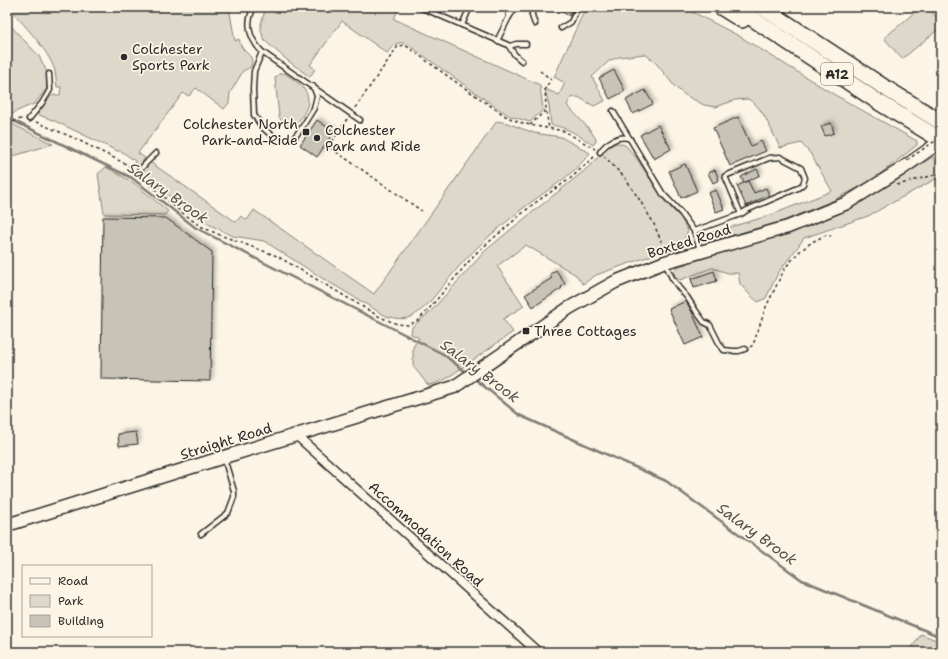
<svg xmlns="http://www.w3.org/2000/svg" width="948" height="659" viewBox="0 0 948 659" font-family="'Shantell Sans',sans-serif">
	<defs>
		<filter id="shadow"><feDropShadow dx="2.5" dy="-2.5" stdDeviation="2" flood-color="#0004"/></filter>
	</defs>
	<rect width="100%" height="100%" fill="#fcf5e5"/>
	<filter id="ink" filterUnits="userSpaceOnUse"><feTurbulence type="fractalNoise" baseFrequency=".025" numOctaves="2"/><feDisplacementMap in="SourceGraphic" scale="8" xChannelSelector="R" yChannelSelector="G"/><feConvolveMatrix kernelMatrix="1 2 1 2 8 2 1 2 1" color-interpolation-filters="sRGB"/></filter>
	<g filter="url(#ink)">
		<!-- green -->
		<g fill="#ded8ca" stroke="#84827a">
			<path d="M8 7H232L230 13 235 41 239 39C240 41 240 44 241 46 246 55 255 55 251 67L243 71 230 93 229 103 224 109 196 88 189 96 183 93 138 153 145 158 138 169 135 165V161L121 151H117L55 121 39 115 38 112 47 100 53 95H60L61 87H57C56 82 56 76 55 71 49 50 22 23 8 7Z"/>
			<path d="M266 7H399L394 19 540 85 543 110 530 122 510 116 497 108 407 44C397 40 393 46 387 53L342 21 310 65 315 69 310 77 287 60 264 40 261 31V24Z"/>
			<path d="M586 7H683L739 36 835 95 917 141V145L871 181 834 200 783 221 716 240H710L706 234 768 216 832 191 810 153 801 143 780 148C774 136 765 113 755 104 753 102 750 100 747 99L735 100 716 107 704 105 685 95 675 87 656 63 645 54 619 57 609 61 592 77 605 101 594 106 578 97 571 98 567 105 590 130 596 139 595 143 593 145C580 136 567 127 551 125L549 106 545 89 559 95 565 83 554 77Z"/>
			<path d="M921 7H928L941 23V27L902 59 884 38Z"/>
			<path d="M7 22 39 56 47 72V88L40 97 34 104 24 108 15 112 13 114 9 115 7 113Z"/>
			<path d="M284 73C299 83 316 93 304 113 301 119 298 123 291 125L283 123 279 117 275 78 279 74Z"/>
			<path d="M7 117 14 125 53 144 7 158Z"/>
			<path d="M497 121 507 123 534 133 561 137 590 153C572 177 545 191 522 209 508 221 493 232 480 245 461 262 445 284 428 304 413 318 406 322 386 316L322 278 264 241 233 236 204 222 188 212 169 196 141 172 150 162 236 222 241 216 247 220 254 210 374 294Z"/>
			<path d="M617 143 625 145 635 156 666 203 681 218 688 231 685 237 684 244 596 275 583 284 576 275 526 245 497 266 524 306 503 319 513 332 446 379 434 384 428 385 413 366V347L419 338 411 334 412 327 432 310 484 252 509 231 579 175 592 164 607 147Z"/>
			<path d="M939 155 941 158V176L868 216 804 238 797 248 778 273 766 298 758 302 748 293 740 284 738 273H728L712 268 680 280 675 276 674 271 677 267 737 247 871 195 881 190 931 158Z"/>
			<path d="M106 167 134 183 168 211 165 215 104 214 98 174Z"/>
			<path d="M921 634 941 642V652H909Z"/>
		</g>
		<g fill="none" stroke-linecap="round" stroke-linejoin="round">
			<!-- stream -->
			<g stroke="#7d7b74" stroke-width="2.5">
				<path d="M7 116 12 120 132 178 196 228 443 354 467 373"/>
				<path d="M474 378 519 415 666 481 802 580 941 637"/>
			</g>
		</g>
		<!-- building -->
		<g fill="#c8c3b7" stroke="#2b2b2b" filter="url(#shadow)">
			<path d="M551 7H574L570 16Z"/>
			<path d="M614 70 625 91 610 99 599 78Z"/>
			<path d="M645 90 653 104 633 114 626 100Z"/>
			<path d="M738 117 751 146 761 141 766 151 730 166 713 128Z"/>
			<path d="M317 120 334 132 317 157 300 145Z"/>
			<path d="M831 123 834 133 825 136 821 126Z"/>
			<path d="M658 125 671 149 654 159 640 135Z"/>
			<path d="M685 164 697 191 681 198 669 171Z"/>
			<path d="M757 169 760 175 744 183 741 177Z"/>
			<path d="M715 170 719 180 713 183 708 173Z"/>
			<path d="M748 181 754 193 766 188 769 195 746 206 737 186Z"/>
			<path d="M716 190 724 209 716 212 708 193Z"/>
			<path d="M103 217 166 218 212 252 210 381 101 379Z"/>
			<path d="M556 270 565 284 561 287 562 288 533 307 525 295 552 278 550 274Z"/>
			<path d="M714 271 717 281 694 288 691 279Z"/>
			<path d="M686 301 691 310 703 337 685 345 669 309Z"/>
			<path d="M136 432 138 444 119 446 118 434Z"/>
		</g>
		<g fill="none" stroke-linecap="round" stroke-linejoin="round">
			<!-- lane casing -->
			<g stroke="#2b2b2b" stroke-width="7">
				<g id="lane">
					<path d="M254 7C245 24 249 38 262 52L360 120"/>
					<path d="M420 7 508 45 515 55 522 61"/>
					<path d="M508 7 509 17"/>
					<path d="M533 7C530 13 533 19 535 24"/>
					<path d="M462 25 470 7"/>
					<path d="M561 28 571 22 578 7"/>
					<path d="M497 41 509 17 516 7"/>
					<path d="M510 46 516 44H526"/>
					<path d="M262 52 254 71 253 89 254 115 262 127 270 134 276 138 282 140H287L293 139 301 129 314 108 317 96 313 86"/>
					<path d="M613 111 663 194 681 213 694 231 700 250"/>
					<path d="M29 119 42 103 50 90 49 74"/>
					<path d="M600 152C606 143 619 134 630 139"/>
					<path d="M137 173 148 161 156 153"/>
					<path d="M694 231 741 214 747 210 798 188 803 184 805 178 801 168 780 157 769 158 725 176 741 214"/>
					<path d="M665 263 672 278 679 288 687 297 696 311 704 322 710 325 720 345 724 350 733 351H739L745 349"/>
					<path d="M201 534 228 513 234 497V491L224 458"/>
				</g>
			</g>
			<!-- street casing -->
			<g stroke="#2b2b2b" stroke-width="11">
				<path id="street" d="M296 435 538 652"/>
			</g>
			<!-- secondary casing -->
			<g stroke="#2b2b2b" stroke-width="15">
				<path id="secondary" d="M7 525 224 457 454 387 569 308 615 282 665 262 788 227 847 203 900 170 941 141"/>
			</g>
			<!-- highway casing -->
			<g stroke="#2b2b2b" stroke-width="18">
				<g id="highway">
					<path d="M721 7 742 20"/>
					<path d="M735 7 880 103 941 140"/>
					<path d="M762 7 887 89 941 122"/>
				</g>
			</g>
			<!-- path -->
			<g stroke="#2b2b2b" stroke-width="1.5" stroke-dasharray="3 3" stroke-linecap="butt">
				<path d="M540 71 551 79 545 89 546 110 549 129"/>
				<path d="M355 108 398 46 405 45 453 80 507 117 519 122 530 125 564 131 595 149"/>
				<path d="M347 119 329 147 422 211"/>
				<path d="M36 122 74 138 126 164 133 169"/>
				<path d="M7 123C13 123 17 119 22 119"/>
				<path d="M530 125 546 110"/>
				<path d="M604 156 625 178 639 199 653 222 661 241 667 251"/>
				<path d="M141 177 180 211 200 226 220 235 277 256 380 317 397 324 408 325 417 321 428 310 475 254 532 205 571 178 595 156"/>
				<path d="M897 185 938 174 941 176"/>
				<path d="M750 347 753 345 766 307 785 268 799 252 812 242 826 235 831 236"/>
			</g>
			<!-- lane -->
			<use href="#lane" stroke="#fcf5e5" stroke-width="4"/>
			<!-- street -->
			<use href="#street" stroke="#fcf5e5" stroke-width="8"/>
			<!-- secondary -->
			<use href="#secondary" stroke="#fcf5e5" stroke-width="12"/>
			<!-- highway -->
			<use href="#highway" stroke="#fcf5e5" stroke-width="15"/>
			<!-- path-bridge -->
			<path stroke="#2b2b2b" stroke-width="1.5" stroke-dasharray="3 3" stroke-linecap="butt" d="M907 160 941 137"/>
		</g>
	</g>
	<!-- markers -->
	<g fill="#2b2b2b" stroke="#fcf5e5" stroke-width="1.5">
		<circle cx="124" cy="57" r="4"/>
		<rect x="302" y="128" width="8" height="8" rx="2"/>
		<circle cx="317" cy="138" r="4"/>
		<rect x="522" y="327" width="8" height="8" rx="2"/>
	</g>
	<g text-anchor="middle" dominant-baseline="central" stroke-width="3.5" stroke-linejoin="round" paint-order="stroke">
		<!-- shield labels -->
		<rect fill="#fcf5e5" stroke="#6a6863" stroke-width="1" x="821" y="63" width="32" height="22" rx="3"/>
		<g font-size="13" font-weight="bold" fill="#2b2b2b">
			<text x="837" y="74">A12</text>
		</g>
		<!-- poi labels -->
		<g font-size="14" fill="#2b2b2b" stroke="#fcf5e5" text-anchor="start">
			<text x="132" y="49">Colchester<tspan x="132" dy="16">Sports Park</tspan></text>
			<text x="298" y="124" text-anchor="end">Colchester North<tspan x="298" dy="16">Park-and-Ride</tspan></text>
			<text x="325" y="130">Colchester<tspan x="325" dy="16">Park and Ride</tspan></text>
			<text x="534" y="331">Three Cottages</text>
		</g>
		<!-- street labels -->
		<g font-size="14" fill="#2b2b2b" stroke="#fcf5e5">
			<text transform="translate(689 241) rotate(-17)">Boxted Road</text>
			<text transform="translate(226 441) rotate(-17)">Straight Road</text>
			<text transform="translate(426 534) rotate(42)">Accommodation Road</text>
		</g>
		<!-- water labels -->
		<g font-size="15" font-style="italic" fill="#545350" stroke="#fcf5e5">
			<text transform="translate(168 193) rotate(35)">Salary Brook</text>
			<text transform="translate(480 371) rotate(37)">Salary Brook</text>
			<text transform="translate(757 534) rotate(36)">Salary Brook</text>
		</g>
	</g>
	<!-- margin -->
	<rect width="948" height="659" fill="none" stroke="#fcf5e5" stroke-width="24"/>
	<rect x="12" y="12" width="924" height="635" fill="none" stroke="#2b2b2b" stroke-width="1.5" filter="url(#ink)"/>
	<!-- legend -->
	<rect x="22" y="565" width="130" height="72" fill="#fcf5e5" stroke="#a8a49b"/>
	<rect x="30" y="578" width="20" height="6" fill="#fcf5e5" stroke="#a8a49b"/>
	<text x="58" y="585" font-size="12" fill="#2b2b2b">Road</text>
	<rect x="30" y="595" width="20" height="12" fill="#ded8ca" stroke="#a8a49b"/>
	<text x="58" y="605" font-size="12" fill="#2b2b2b">Park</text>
	<rect x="30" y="615" width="20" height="12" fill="#c8c3b7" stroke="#a8a49b"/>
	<text x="58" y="625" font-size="12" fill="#2b2b2b">Building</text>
</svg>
